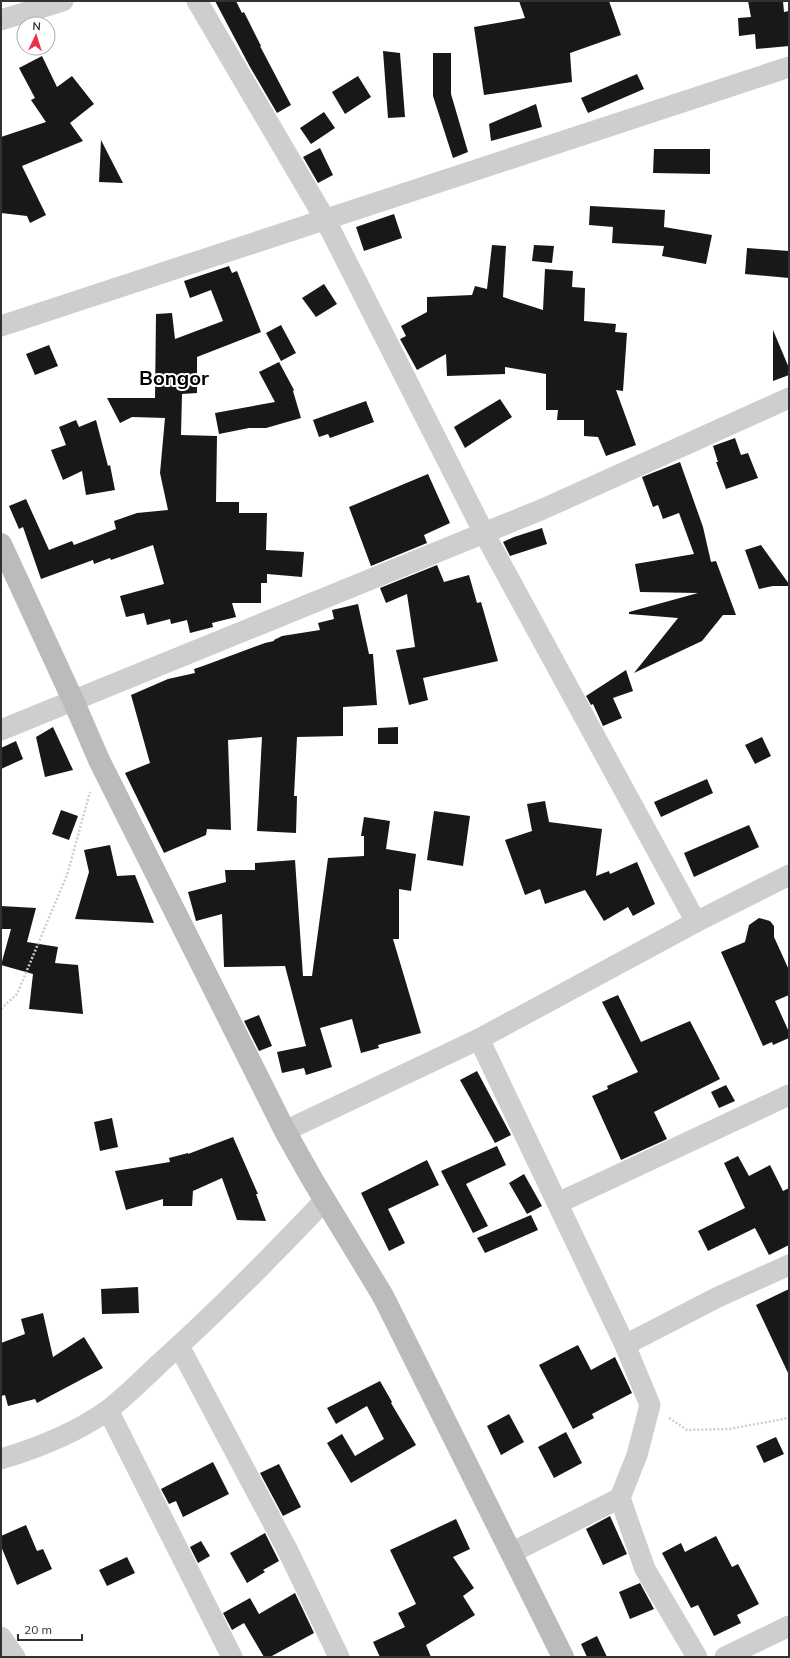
<svg xmlns="http://www.w3.org/2000/svg" width="790" height="1658" viewBox="0 0 790 1658" font-family="Mulish,sans-serif">
	<rect width="100%" height="100%" fill="#fff"/>
	<!-- building -->
	<g fill="#181818">
		<path d="M215 1H236L242 13 244 12 261 46H260L291 105 277 113 250 67Z"/>
		<path d="M519 1H609L621 35 570 53 572 82 484 95 474 27 525 18Z"/>
		<path d="M748 1H783L784 12 789 11V46L756 49 755 34 739 36 738 18 751 17Z"/>
		<path d="M383 51 400 53 405 117 388 118Z"/>
		<path d="M433 53H451V94L468 152 453 158 433 96Z"/>
		<path d="M42 56 57 87 72 76 94 104 70 123 83 141 22 166 46 215 30 223 27 216 1 213V137L46 122 31 100 35 98 19 68Z"/>
		<path d="M637 74 644 89 588 113 581 98Z"/>
		<path d="M358 76 371 97 345 114 332 92Z"/>
		<path d="M536 104 542 127 491 141 489 124Z"/>
		<path d="M324 112 335 128 311 144 300 128Z"/>
		<path d="M101 140 123 183 99 182Z"/>
		<path d="M320 148 333 175 318 183 303 157Z"/>
		<path d="M654 149H710V174L653 173Z"/>
		<path d="M590 206 665 210 664 227 712 235 706 264 662 256 664 246 612 243 613 227 589 225Z"/>
		<path d="M394 214 402 238 364 251 356 227Z"/>
		<path d="M492 245 506 246 503 297 543 310 545 269 573 271 572 287 585 288 584 321 616 324 615 332 627 333 623 391 616 390 636 445 606 456 598 437 584 436V420H557L558 410H546V374L505 367V374L447 376 446 354 417 370 400 339 406 336 401 326 427 312V297L472 295 475 286 487 289Z"/>
		<path d="M534 245 554 246 552 263 532 261Z"/>
		<path d="M747 248 789 251V278L745 274Z"/>
		<path d="M229 266 232 273 237 271 261 332 197 357V393L182 394 181 435 217 436 216 502H239V513H267L266 550 304 552 302 577 267 574V583H261V603H232L236 617 212 623 213 627 190 633 187 620 171 624 170 619 147 625 144 613 126 617 120 596 164 584 153 545 111 560 110 558 94 564 93 560 41 579 23 527 19 529 9 506 26 499 49 550 72 541 74 545 116 529 114 521 137 513 168 510 160 473 165 418 132 417 120 423 107 398H155L156 314 172 313 175 339 223 321 211 290 190 298 184 281Z"/>
		<path d="M324 284 337 304 316 317 302 298Z"/>
		<path d="M281 325 296 353 281 361 266 333Z"/>
		<path d="M773 330 789 368V375L773 381Z"/>
		<path d="M49 345 58 366 35 375 26 354Z"/>
		<path d="M279 362 294 390 293 391 301 418 266 428H249L219 434 215 413 275 402 259 372Z"/>
		<path d="M500 399 512 417 465 448 454 427Z"/>
		<path d="M366 401 374 422 330 438 328 434 319 437 313 420Z"/>
		<path d="M76 420 79 427 96 420 108 466 110 465 115 490 86 495 82 471 63 480 51 450 66 445 59 427Z"/>
		<path d="M735 438 741 455 748 453 758 478 726 489 716 462H718L713 446Z"/>
		<path d="M680 462 703 527 711 562 716 561 736 615H723L702 641 634 673 678 618 629 614V612L698 593 640 592 635 564 694 554 679 513 663 519 658 505 653 507 642 477Z"/>
		<path d="M428 474 450 523 424 535 427 543 371 566 349 507Z"/>
		<path d="M542 528 547 544 510 556 503 542 514 537Z"/>
		<path d="M761 545 789 584V586H773L759 589 745 550Z"/>
		<path d="M437 565 444 582 469 575 477 603 481 602 498 661 423 678 428 700 409 705 396 650 415 647 407 594 386 603 380 588Z"/>
		<path d="M358 604 369 654H373L377 705 343 707V736L297 737 294 796H297L296 833 257 831 262 737 228 740 231 830 207 829 206 835 164 853 125 773 150 763 131 695 168 679 195 673 194 669 203 666 265 643 274 641V640L282 636 320 630 318 623 334 619 332 610Z"/>
		<path d="M626 670 633 691 613 698 622 718 603 726 593 704 591 705 586 696Z"/>
		<path d="M53 727 73 770 45 777 36 737Z"/>
		<path d="M398 727V744H378V728Z"/>
		<path d="M762 737 771 756 755 764 745 745Z"/>
		<path d="M16 741 23 759 1 769V748Z"/>
		<path d="M707 779 713 793 661 817 654 802Z"/>
		<path d="M545 801 549 822 602 829 596 876 609 871 610 874 637 862 655 904 633 916 628 907 604 921 585 890 545 904 540 889 525 895 505 840 532 831 527 804Z"/>
		<path d="M61 810 78 816 69 840 52 834Z"/>
		<path d="M434 811 470 816 463 866 427 860Z"/>
		<path d="M364 817 390 821 386 849 416 854 411 891 399 889V939H393L421 1033 378 1045 379 1048 361 1053 352 1019 320 1028 332 1067 306 1075 304 1068 282 1073 277 1052 306 1046 285 966 224 967 222 914 196 921 188 892 226 882 225 870H255V863L295 860 303 976H312L328 858 364 856V836H361Z"/>
		<path d="M749 825 759 847 694 877 684 853Z"/>
		<path d="M110 845 117 876 135 875 154 923 75 919 89 872 84 850Z"/>
		<path d="M1 906 36 908 27 942 58 947 55 963 78 965 83 1014 29 1009 33 974 1 965 11 929H1Z"/>
		<path d="M759 918 770 921 774 926V937L789 970V995L775 1001 789 1032V1038L773 1045 772 1042 763 1046 721 952 745 942 749 925Z"/>
		<path d="M618 995 641 1042 690 1021 720 1079 654 1112 667 1139 621 1160 592 1096 608 1089 607 1086 638 1072 602 1002Z"/>
		<path d="M259 1015 272 1046 259 1051 244 1021Z"/>
		<path d="M477 1071 511 1135 495 1143 460 1080Z"/>
		<path d="M726 1085 735 1101 719 1108 711 1092Z"/>
		<path d="M112 1118 118 1147 100 1151 94 1122Z"/>
		<path d="M233 1137 258 1194H256L266 1221 237 1220 222 1178 193 1191 192 1206H163V1199L126 1210 115 1171 170 1162 169 1158 188 1153V1154Z"/>
		<path d="M497 1146 506 1165 466 1184 488 1226 473 1233 441 1171Z"/>
		<path d="M738 1156 749 1176 770 1165 783 1191 789 1188V1245L769 1255 755 1228 708 1251 698 1231 745 1208 724 1163Z"/>
		<path d="M427 1160 439 1185 388 1209 405 1243 389 1251 361 1193Z"/>
		<path d="M524 1174 542 1206 527 1214 509 1183Z"/>
		<path d="M531 1215 538 1230 485 1253 477 1238Z"/>
		<path d="M138 1287 139 1313 102 1314 101 1289Z"/>
		<path d="M789 1289V1375L756 1305Z"/>
		<path d="M43 1313 53 1357 84 1337 103 1368 37 1403 35 1399 8 1406 5 1395 1 1396V1343L25 1334 21 1319Z"/>
		<path d="M578 1345 591 1370 615 1357 632 1393 592 1414 594 1418 573 1429 539 1365Z"/>
		<path d="M380 1381 392 1402 391 1403 416 1445 351 1483 327 1443 342 1434 355 1456 384 1439 367 1406 336 1424 327 1408Z"/>
		<path d="M509 1414 524 1442 501 1455 487 1426Z"/>
		<path d="M566 1432 582 1463 554 1478 538 1447Z"/>
		<path d="M776 1437 784 1454 764 1463 756 1446Z"/>
		<path d="M213 1462 229 1494 183 1517 176 1501 169 1504 161 1489Z"/>
		<path d="M279 1464 301 1507 283 1516 260 1473Z"/>
		<path d="M610 1516 627 1554 603 1565 586 1529Z"/>
		<path d="M456 1519 470 1549 453 1557 474 1588 463 1596 475 1615 426 1645 431 1657H380L373 1642 405 1627 398 1613 416 1604 390 1550Z"/>
		<path d="M26 1525 37 1551 43 1549 52 1569 17 1585 1 1546V1536Z"/>
		<path d="M265 1533 279 1561 263 1570 265 1572 247 1583 230 1553Z"/>
		<path d="M716 1536 732 1567 738 1564 759 1604 737 1615 741 1623 714 1636 698 1605 691 1608 662 1553 681 1543 685 1552Z"/>
		<path d="M201 1541 210 1556 198 1563 190 1547Z"/>
		<path d="M127 1557 135 1573 107 1586 99 1570Z"/>
		<path d="M640 1583 654 1609 630 1619 619 1592Z"/>
		<path d="M295 1593 314 1633 270 1657H264L244 1623 232 1630 223 1613 250 1598 259 1614Z"/>
		<path d="M597 1636 607 1657H587L581 1644Z"/>
	</g>
	<g fill="none" stroke-linecap="round" stroke-linejoin="round">
		<!-- path -->
		<g stroke="#cecece" stroke-width="2.5" stroke-dasharray="2 2" stroke-linecap="butt">
			<path d="M1 1009 17 994 67 875 90 792"/>
			<path d="M669 1418 687 1430 729 1429 789 1418"/>
		</g>
		<!-- street -->
		<g stroke="#cecece" stroke-width="21">
			<path d="M197 1 325 219 484 533 696 922"/>
			<path d="M1 20 63 1"/>
			<path d="M1 326 789 67"/>
			<path d="M1 730 543 509 789 398"/>
			<path d="M479 1039 625 1345 650 1405 637 1455 620 1498 645 1569 697 1657"/>
			<path d="M285 1131 479 1039 696 922 789 875"/>
			<path d="M558 1203 789 1095"/>
			<path d="M625 1345 718 1297 789 1265"/>
			<path d="M179 1346 288 1551 339 1657"/>
			<path d="M108 1410 232 1657"/>
			<path d="M1 1459C38 1448 76 1433 108 1410 126 1396 143 1379 160 1363 217 1312 272 1256 325 1200"/>
			<path d="M511 1553 620 1498"/>
			<path d="M1 1637 15 1657"/>
			<path d="M725 1657 789 1626"/>
		</g>
		<!-- secondary -->
		<path stroke="#bbb" stroke-width="22" d="M1 544 73 700 99 760 285 1131 312 1179 383 1296 563 1657"/>
	</g>
	<g text-anchor="middle" dominant-baseline="central" stroke-width="4" stroke-linejoin="round" paint-order="stroke">
		<!-- town labels -->
		<g font-size="20" font-weight="bold" fill="#000" stroke="#fff">
			<text x="174" y="377">Bongor</text>
		</g>
	</g>
	<!-- border -->
	<rect width="790" height="1658" fill="none" stroke="#313131" stroke-width="4"/>
	<!-- north arrow -->
	<g transform="translate(36 36) rotate(4)"><circle r="19" fill="#ffffff" stroke="#adadad"/>
	<path d="M0-3L7 15L0 10L-7 15Z" fill="#e93246"/>
	<text y="-6" font-size="11" font-weight="bold" text-anchor="middle" fill="#313131">N</text>
	</g>
	<!-- scale -->
	<path d="M18 1634v6h64v-6" fill="none" stroke="#313131" stroke-width="2"/>
	<text x="24" y="1634" font-size="12" fill="#313131" stroke="#ffffff" stroke-width="3" paint-order="stroke">20 m</text>
</svg>
